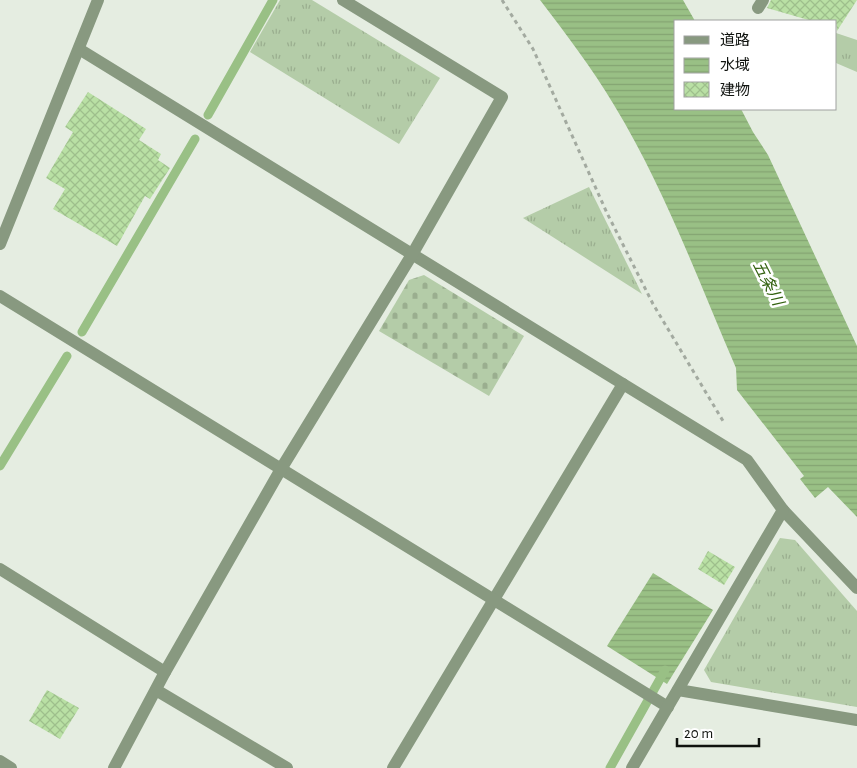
<svg xmlns="http://www.w3.org/2000/svg" width="857" height="768" viewBox="0 0 857 768" font-family="'Alegreya Sans','Noto Sans JP',sans-serif">
	<defs>
		<pattern id="grass-tufts" width="24" height="20" patternUnits="userSpaceOnUse" patternTransform="scale(1.25)"><rect width="24" height="20" fill="#b4cca8"/><path d="M3 7l-1-3M5 7V3M7 7l1-3M15 17l-1-3M17 17v-4M19 17l1-3" fill="none" stroke="#9aae8f"/></pattern>
		<pattern id="cemetery-stones" width="16" height="16" patternUnits="userSpaceOnUse" patternTransform="scale(1.25)"><rect width="16" height="16" fill="#b4cca8"/><path d="M2 7V4a2 2 0 0 1 4 0v3zM10 15v-3a2 2 0 0 1 4 0v3z" fill="#9aae8f"/></pattern>
		<pattern id="water-rules" width="6" height="5" patternUnits="userSpaceOnUse" patternTransform="scale(1.25)"><rect width="6" height="5" fill="#99c085"/><path d="M0 2.5h6" fill="none" stroke="#83a472"/></pattern>
		<pattern id="building-cross-hatch" width="8" height="8" patternUnits="userSpaceOnUse" patternTransform="scale(1.25)"><rect width="8" height="8" fill="#b9e0a4"/><path d="M0 0l8 8M0 8l8-8" fill="none" stroke="#9ebf8c"/></pattern>
	</defs>
	<rect width="100%" height="100%" fill="#e5ede1"/>
	<!-- grass -->
	<g fill="url(#grass-tufts)">
		<path d="M280 0H312L440 78 399 144 250 52Z"/>
		<path d="M836 33 857 40V72L836 63Z"/>
		<path d="M589 187 642 294 523 218Z"/>
		<path d="M780 538 795 540 857 611V707L711 682 704 670Z"/>
	</g>
	<!-- cemetery -->
	<path fill="url(#cemetery-stones)" d="M424 275 524 336 489 396 379 331 409 280Z"/>
	<!-- water -->
	<g fill="url(#water-rules)">
		<path d="M540 0H683L695 21H676V109H741L753 132 768 155 857 346V517L828 487 815 498 800 479 804 476 737 390 736 368C698 280 664 187 614 105 592 68 566 34 540 0Z"/>
		<path d="M653 573 713 610 667 684 607 646Z"/>
	</g>
	<g fill="none" stroke-linecap="round" stroke-linejoin="round">
		<!-- stream -->
		<g stroke="#99c085" stroke-width="9">
			<path d="M208 115 273 0"/>
			<path d="M82 332 195 139"/>
			<path d="M0 466 67 356"/>
			<path d="M610 768 665 670"/>
		</g>
	</g>
	<!-- building -->
	<g fill="url(#building-cross-hatch)">
		<path d="M771 0H857L837 31 836 21H812L767 8Z"/>
		<path d="M88 92 146 129 139 140 161 154 158 160 170 168 150 199 145 196 117 246 53 209 65 189 46 178 73 132 65 127Z"/>
		<path d="M708 551 735 567 724 585 698 569Z"/>
		<path d="M47 690 79 708 60 739 29 721Z"/>
	</g>
	<g fill="none" stroke-linecap="round" stroke-linejoin="round">
		<!-- path -->
		<path stroke="#a3aaa0" stroke-width="3" stroke-dasharray="4 4" stroke-linecap="butt" d="M502 0 533 49 607 213 653 304 723 421"/>
		<!-- minor -->
		<g stroke="#889980" stroke-width="12">
			<path d="M758 8 763 0"/>
			<path d="M79 49 623 384 393 768"/>
			<path d="M0 244 98 0"/>
			<path d="M0 296 668 707"/>
			<path d="M623 384 747 460 783 510 857 588"/>
			<path d="M0 569 165 672"/>
			<path d="M156 690 287 768"/>
			<path d="M678 690 857 720"/>
			<path d="M0 761 11 768"/>
			<path d="M114 768 165 672 281 469 413 253 502 97 343 0"/>
			<path d="M632 768 783 510"/>
		</g>
	</g>
	<g text-anchor="middle" dominant-baseline="central" stroke-width="5" stroke-linejoin="round" paint-order="stroke">
		<!-- water labels -->
		<g font-size="16" font-style="italic" fill="#356312" stroke="#fff">
			<text transform="translate(768 283) rotate(63)">五条川</text>
		</g>
	</g>
	<!-- legend -->
	<rect x="674" y="20" width="162" height="90" fill="#ffffff" stroke="#9fa19f"/>
	<rect x="684" y="36" width="25" height="8" fill="#889980" stroke="#9fa19f"/>
	<text x="720" y="45" font-size="15" fill="#10130f">道路</text>
	<rect x="684" y="58" width="25" height="15" fill="url(#water-rules)" stroke="#9fa19f"/>
	<text x="720" y="70" font-size="15" fill="#10130f">水域</text>
	<rect x="684" y="82" width="25" height="15" fill="url(#building-cross-hatch)" stroke="#9fa19f"/>
	<text x="720" y="95" font-size="15" fill="#10130f">建物</text>
	<!-- scale -->
	<path d="M677 738v8h82v-8" fill="none" stroke="#10130f" stroke-width="2.5"/>
	<text x="684" y="738" font-size="15" fill="#10130f" stroke="#ffffff" stroke-width="4" paint-order="stroke">20 m</text>
</svg>
